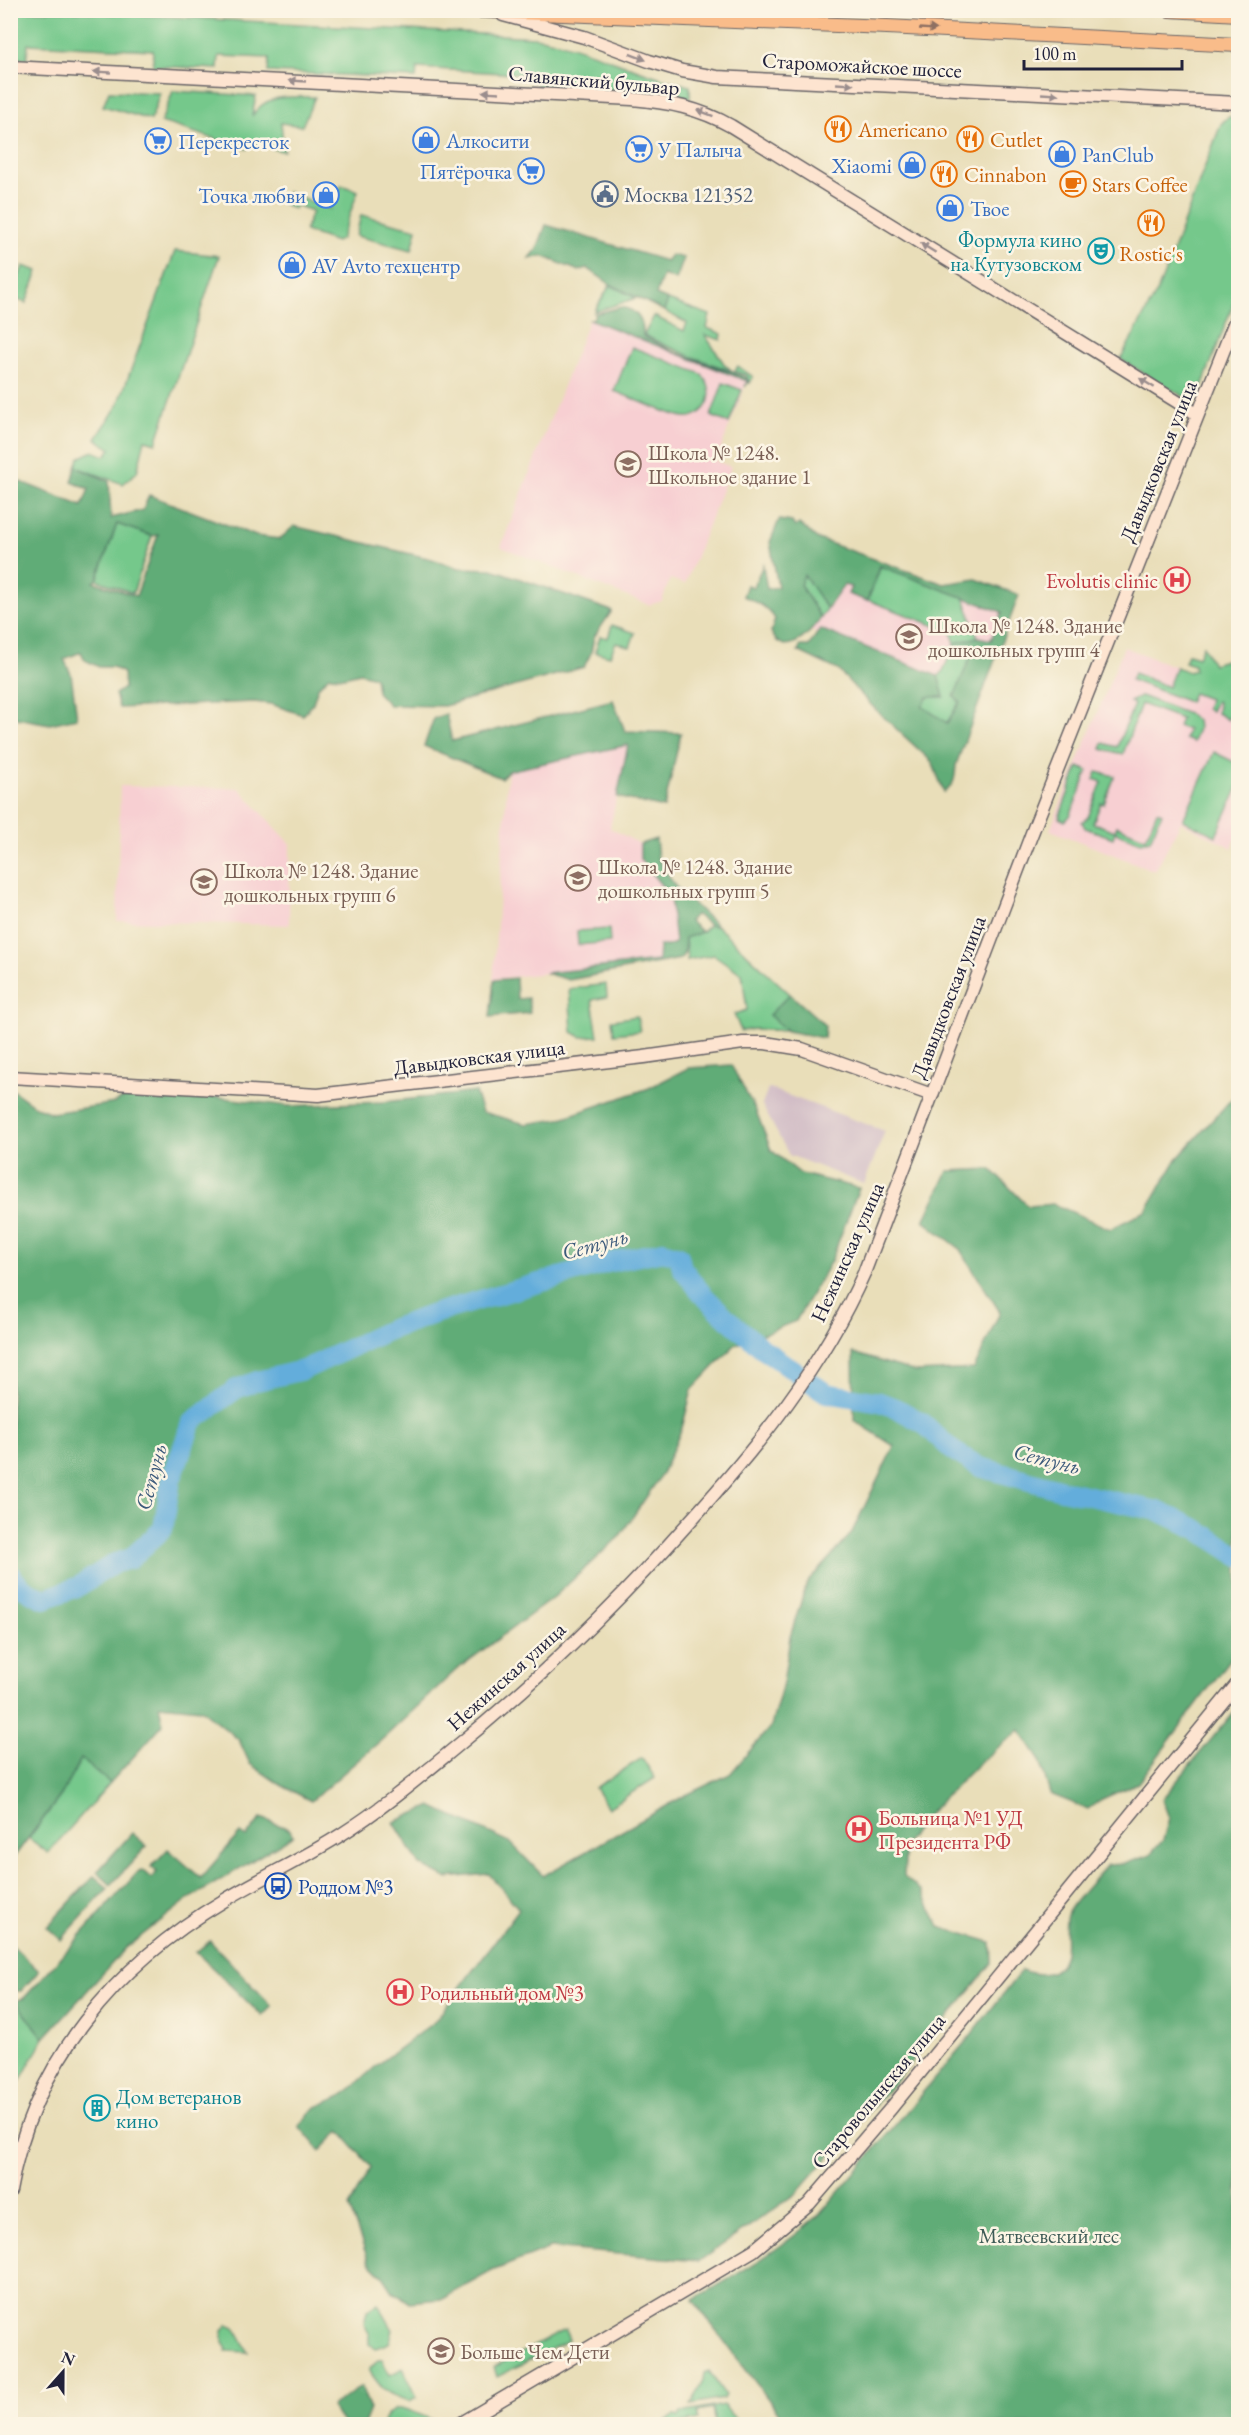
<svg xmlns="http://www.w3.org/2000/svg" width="1249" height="2435" viewBox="0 0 1249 2435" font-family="'EB Garamond',serif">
	<rect width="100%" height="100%" fill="#fcf5e5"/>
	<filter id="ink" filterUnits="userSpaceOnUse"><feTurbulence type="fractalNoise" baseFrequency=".0167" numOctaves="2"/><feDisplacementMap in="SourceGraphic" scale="12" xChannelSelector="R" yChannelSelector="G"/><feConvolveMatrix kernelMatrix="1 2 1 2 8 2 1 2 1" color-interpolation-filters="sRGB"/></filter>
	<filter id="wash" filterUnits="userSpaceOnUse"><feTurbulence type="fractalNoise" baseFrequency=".008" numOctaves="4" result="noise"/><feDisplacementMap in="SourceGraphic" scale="24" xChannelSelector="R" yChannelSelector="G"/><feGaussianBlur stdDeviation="1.35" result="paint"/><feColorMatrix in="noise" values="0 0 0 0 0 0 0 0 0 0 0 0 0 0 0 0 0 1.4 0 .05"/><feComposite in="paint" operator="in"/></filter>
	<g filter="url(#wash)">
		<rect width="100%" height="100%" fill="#e9deb9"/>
		<!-- built -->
		<g fill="#f7cfd2">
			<path d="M589 319 747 381 716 461 731 467 685 584 670 579 662 601 649 605 501 547Z"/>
			<path d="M817 542 1002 612 955 738 843 643 786 622Z"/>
			<path d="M1124 647 1189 672 1238 656V834L1232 848 1181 822 1155 871 1050 830Z"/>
			<path d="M628 745 610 828 640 844V859L670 896 676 959 493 979 508 771Z"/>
			<path d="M120 786 239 788 290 843 289 925 117 921Z"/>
		</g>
		<!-- industrial -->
		<path fill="#d2bdc6" d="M768 1088 885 1131 864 1184 789 1155 762 1105Z"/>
		<!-- green -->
		<g fill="#75c88b" stroke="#4c7563" stroke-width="1.5">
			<path d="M10 11H64L535 37C588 46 636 74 690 86V98L649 92 537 85V75L417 68 416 78 268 72 269 58 219 56 218 69 153 66V50L28 44 27 59 11 58Z"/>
			<path d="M109 91 160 93 151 120 103 106Z"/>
			<path d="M173 91 256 96 252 116C266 93 291 97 315 97L302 126 281 123 284 151C269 152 259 134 247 149L161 122Z"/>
			<path d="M1235 115 1238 116V291L1203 384 1192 394 1184 397 1123 361 1121 358 1158 290 1221 124 1227 118Z"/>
			<path d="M341 185 358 191 341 239 336 242 305 231 312 211 296 205 294 209 281 203 287 192 330 209 333 201H337Z"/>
			<path d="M361 215 417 229 412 250 356 236Z"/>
			<path d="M175 251 219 256 156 443 145 440 137 472 123 484 76 467 79 458 93 451 105 456 111 449 96 439 118 405Z"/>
			<path d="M23 266 38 271 26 303 11 297Z"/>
			<path d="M610 285 636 298 594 312Z"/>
			<path d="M668 300 710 315 707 328 722 334 721 340 705 335 725 365 734 372 738 366 753 377 750 383 746 375C711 365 677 352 644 335L654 316 684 331 687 323 664 311Z"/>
			<path d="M632 347 702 374C708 382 712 390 709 400 706 410 695 419 684 417 666 414 633 398 614 391Z"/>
			<path d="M723 383 742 390 729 423 711 416Z"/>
			<path d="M117 524 152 536 133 593 97 580Z"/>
			<path d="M881 566 964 597 978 637 955 643 951 632 868 600Z"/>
			<path d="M804 574 827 609 821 618 800 585Z"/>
			<path d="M612 625 635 633 630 647 616 642 610 656 595 652 600 636 608 638Z"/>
			<path d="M1203 646 1213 664 1232 658 1235 676 1238 677V697L1228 720 1217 713 1218 702 1216 701 1211 711 1206 709 1209 699 1193 693 1189 702 1131 680 1134 673 1168 687 1176 667 1189 672 1195 670 1194 665 1185 662 1188 654 1198 657Z"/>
			<path d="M953 648H975L954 697 960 701 947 723 921 706 928 697H944L938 676 942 673Z"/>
			<path d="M1141 696 1188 714 1197 720 1198 729 1193 742 1185 739 1188 730 1178 726 1181 719 1141 704 1123 754 1101 749 1103 743 1117 747 1134 704 1130 702Z"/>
			<path d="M1214 752 1238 764V787L1216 836 1183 820Z"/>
			<path d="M1078 767 1088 771 1070 816 1065 821 1059 818Z"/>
			<path d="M1097 772 1115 776 1104 804 1101 803 1093 823 1115 831 1117 826 1146 838 1157 811 1162 813 1150 840 1141 842 1115 832 1113 838 1085 828 1082 822 1088 817 1102 782 1094 779Z"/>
			<path d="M709 925 717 926 790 994 769 1015 787 1031 754 1029 741 1031 734 1014 747 1010 742 974 714 955 687 960 685 938 702 932Z"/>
			<path d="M609 929 610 942 578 945 577 931Z"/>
			<path d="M606 984 607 997 592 1000 598 1036 581 1037 572 1032 569 989Z"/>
			<path d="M637 1016 640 1031 614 1034 612 1020Z"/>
			<path d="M81 1758 110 1783 48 1853 29 1838 61 1795Z"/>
			<path d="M642 1758 655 1778 608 1808 595 1788Z"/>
			<path d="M11 1995 44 2038 16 2088 11 2111Z"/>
			<path d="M378 2304 393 2330 389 2343 376 2348 370 2344V2335L364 2324 367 2311Z"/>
			<path d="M228 2324 235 2327 248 2352 226 2351 227 2348 223 2342V2331Z"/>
			<path d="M565 2330 569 2340 497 2377 494 2367Z"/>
			<path d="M378 2360H382L390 2375 403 2368 417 2397 409 2401C386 2394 382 2390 369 2370Z"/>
			<path d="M709 2371 725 2395 723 2399 691 2405 704 2380 705 2373Z"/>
			<path d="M723 2405 736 2419 737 2424H715L712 2409 697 2412 699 2420 680 2424H665V2421L675 2416 679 2417 681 2413Z"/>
			<path d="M396 2409H406L438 2422 434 2424H383L388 2414Z"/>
		</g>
		<!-- forest -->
		<g fill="#60ac77" stroke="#416759" stroke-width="1.5" fill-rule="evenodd">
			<path d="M546 225 666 261 671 255 684 258 676 280 663 275 656 295 668 300 664 311 610 284 587 268 579 271 542 256 529 259 537 249Z"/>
			<path d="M621 307C637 310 644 320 643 336L674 352 745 377 748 382 745 387 747 381 589 319H593L595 314Z"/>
			<path d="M76 467 109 481 111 518 143 510 149 495 256 536 280 539 294 526 432 559 459 568 492 569 612 611 594 637 591 653 584 667 444 706 389 705 377 692 375 677 360 673 344 677 329 676 318 687 313 703 303 715 271 704 254 702 119 708 115 694 124 688 123 673 113 667H99L85 660 81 652 64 659 71 674 77 718 50 724 11 717V478L82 506 89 489 72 482ZM117 524 152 536 158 535 136 596 94 582 97 580Z"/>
			<path d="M779 520 792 522 795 527 799 524 818 539 944 584 976 579 1019 595 956 765C955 777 955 786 944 792L932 762 877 711 838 670 798 651 800 646H809L820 629 938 676 944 697H928L922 706 947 723 960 702 954 697 974 648H953L955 643 978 637 991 640 1002 612 880 566 867 601 848 594 851 587 844 585 827 609 804 575 800 585 821 618C810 634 784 661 771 632L775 619C767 606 756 602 743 596L747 585 753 587 763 565 767 589 778 587 770 542Z"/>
			<path d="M613 700 625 731 681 733 664 808 617 797 628 745 508 771 501 778 424 746 434 718 446 714 452 741Z"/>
			<path d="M656 839 658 859 675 886 717 926 709 925 696 914 689 921 702 932 685 938 684 954 680 959 569 980 545 973 658 961 659 946H668L675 943 670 896 640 859V844Z"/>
			<path d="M516 978 517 999 528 998 530 1013 490 1017 494 980Z"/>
			<path d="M790 994 825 1025 824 1038 787 1031 769 1015Z"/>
			<path d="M731 1065 756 1111 771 1150 801 1174 859 1188 831 1261 796 1321 735 1345 692 1390 682 1428 662 1474 619 1537 553 1598 455 1671 386 1736 311 1801 281 1785 250 1764 239 1740 201 1709 159 1705 163 1724 110 1783 81 1759 61 1795 11 1861V1089L36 1107 52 1113 115 1103 131 1093 192 1094 289 1106 383 1102 475 1092 482 1112 526 1124 559 1119 649 1088 688 1068Z"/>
			<path d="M1238 1092V1649L1138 1783 1102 1799 1088 1809 1050 1794 1040 1760 1020 1730 980 1762 929 1813 906 1843 904 1877 922 1891 940 1927 991 1942 992 1963 902 2074 796 2194 699 2261 550 2248 492 2271 442 2299 409 2302 394 2293 383 2276 369 2262 349 2207 371 2167 340 2131 320 2151 299 2126 316 2107 345 2094 376 2066 434 2022 519 1909 489 1874 446 1878 420 1865 394 1822 431 1806 510 1842 543 1876 684 1796 730 1774 771 1726 783 1683 790 1637 807 1583 851 1534 894 1446 854 1420 853 1353 916 1372 974 1369 1000 1312 959 1248 924 1221 948 1171 991 1169 1028 1206 1054 1204 1110 1229 1146 1211 1177 1159Z"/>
			<path d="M1238 1707V2424H787L693 2300C738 2274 782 2249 820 2214L967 2040 1022 1970C1037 1976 1058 1977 1064 1957 1068 1946 1063 1928 1067 1915 1069 1905 1099 1875 1107 1865L1124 1864 1150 1855 1163 1840 1169 1818 1162 1799Z"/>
			<path d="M261 1818 289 1829 294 1835 186 1901 126 1948 44 2038 15 2001 24 1998 139 1871 142 1870 151 1878 157 1872 151 1867 168 1849 201 1878 240 1833 246 1837Z"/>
			<path d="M132 1833 147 1846 111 1885 97 1872Z"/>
			<path d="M94 1876 108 1888 61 1940 47 1927Z"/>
			<path d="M210 1941 272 2006 262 2016 196 1952Z"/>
			<path d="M13 1946 39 1971 21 1991H16L11 1983V1948Z"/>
			<path d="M361 2387 370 2409 364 2424H343L331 2407Z"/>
		</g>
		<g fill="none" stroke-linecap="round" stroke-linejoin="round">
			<!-- river -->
			<path stroke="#63addb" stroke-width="20" d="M10 1573C18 1587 31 1593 45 1599L79 1586 115 1563 130 1559 163 1529 171 1480 192 1422 236 1389 257 1381 303 1370 389 1330 442 1311 611 1262 663 1251 679 1256 682 1268 703 1295 729 1320 763 1349 826 1393 880 1402 898 1409 923 1423 952 1450 980 1467 1062 1490 1158 1511 1197 1529 1238 1556"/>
		</g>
	</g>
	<g filter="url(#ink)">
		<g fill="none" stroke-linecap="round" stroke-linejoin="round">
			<!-- secondary casing -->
			<g stroke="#686467" stroke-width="15">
				<g id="secondary">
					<path d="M503 15 584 37 649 61 682 71 717 77 1238 103"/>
					<path d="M10 67 632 99C668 102 699 108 731 126L1197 414"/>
					<path d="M10 1077 318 1095 644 1057 743 1043H765L802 1049 932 1095"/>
					<path d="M10 2191C32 2063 115 1965 225 1900 263 1877 305 1858 342 1834 380 1810 416 1780 450 1752 537 1682 617 1604 691 1520 759 1445 822 1367 864 1273L1032 833 1238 314"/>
					<path d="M460 2424 754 2250 809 2204 892 2107 1238 1683"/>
				</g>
			</g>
			<!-- primary casing -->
			<g stroke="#686467" stroke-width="16">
				<g id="primary">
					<path d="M461 10 887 27 1238 45"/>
					<path d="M1169 10 1238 14"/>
				</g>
			</g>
			<!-- secondary -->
			<use href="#secondary" stroke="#fde4d0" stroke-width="12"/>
			<!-- primary -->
			<use href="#primary" stroke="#f9bc8a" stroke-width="14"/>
		</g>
		<!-- one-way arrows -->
		<defs><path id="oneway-solid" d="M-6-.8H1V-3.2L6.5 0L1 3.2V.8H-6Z" transform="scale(1.5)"/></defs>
		<use fill="#8e6f62" href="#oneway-solid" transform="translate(928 29) rotate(3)"/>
		<g fill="#9a8d8d">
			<use href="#oneway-solid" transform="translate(638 57) rotate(21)"/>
			<use href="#oneway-solid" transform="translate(102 72) rotate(-177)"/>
			<use href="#oneway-solid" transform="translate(297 81) rotate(-177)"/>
			<use href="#oneway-solid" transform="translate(845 84) rotate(3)"/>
			<use href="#oneway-solid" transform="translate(491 92) rotate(-177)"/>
			<use href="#oneway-solid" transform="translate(1050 94) rotate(3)"/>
			<use href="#oneway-solid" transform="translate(705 113) rotate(-159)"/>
			<use href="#oneway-solid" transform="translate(928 248) rotate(-148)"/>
			<use href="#oneway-solid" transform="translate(1147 383) rotate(-148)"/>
		</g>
	</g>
	<!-- icons -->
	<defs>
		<g id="restaurant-ring" transform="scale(1.35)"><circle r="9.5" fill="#fcf5e5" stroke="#e8710a" stroke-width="1.5"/><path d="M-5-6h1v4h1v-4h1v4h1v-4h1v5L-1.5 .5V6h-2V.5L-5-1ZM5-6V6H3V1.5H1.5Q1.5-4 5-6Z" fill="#e8710a"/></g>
		<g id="shop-ring" transform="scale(1.35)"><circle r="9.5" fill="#fcf5e5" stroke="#3f7fe0" stroke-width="1.5"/><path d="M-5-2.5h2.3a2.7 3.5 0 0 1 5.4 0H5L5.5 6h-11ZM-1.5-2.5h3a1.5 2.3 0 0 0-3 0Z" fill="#3f7fe0"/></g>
		<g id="supermarket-ring" transform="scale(1.35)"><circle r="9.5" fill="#fcf5e5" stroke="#3f7fe0" stroke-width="1.5"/><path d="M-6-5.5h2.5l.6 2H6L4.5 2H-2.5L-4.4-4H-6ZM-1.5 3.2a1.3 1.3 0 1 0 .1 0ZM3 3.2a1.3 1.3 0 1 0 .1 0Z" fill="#3f7fe0"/></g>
		<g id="cafe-ring" transform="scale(1.35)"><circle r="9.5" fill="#fcf5e5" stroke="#e8710a" stroke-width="1.5"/><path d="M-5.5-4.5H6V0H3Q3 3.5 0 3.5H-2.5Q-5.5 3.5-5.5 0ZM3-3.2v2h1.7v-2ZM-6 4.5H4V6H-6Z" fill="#e8710a"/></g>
		<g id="civic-ring" transform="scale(1.35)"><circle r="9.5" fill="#fcf5e5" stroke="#5c6f8a" stroke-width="1.5"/><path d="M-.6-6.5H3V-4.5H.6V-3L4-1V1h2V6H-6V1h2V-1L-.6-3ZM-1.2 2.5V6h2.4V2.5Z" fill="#5c6f8a"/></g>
		<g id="theatre-ring" transform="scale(1.35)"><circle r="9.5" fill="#fcf5e5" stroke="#0f9aa8" stroke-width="1.5"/><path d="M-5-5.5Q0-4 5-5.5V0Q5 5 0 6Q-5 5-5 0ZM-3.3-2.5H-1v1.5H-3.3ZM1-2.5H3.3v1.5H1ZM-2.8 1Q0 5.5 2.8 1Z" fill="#0f9aa8"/></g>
		<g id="school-ring" transform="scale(1.35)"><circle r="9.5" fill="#fcf5e5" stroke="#8d6e63" stroke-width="1.5"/><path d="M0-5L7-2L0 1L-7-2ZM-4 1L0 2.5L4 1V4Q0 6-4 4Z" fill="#8d6e63"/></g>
		<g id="hospital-ring" transform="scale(1.35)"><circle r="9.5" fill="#fcf5e5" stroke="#e0444e" stroke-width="1.5"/><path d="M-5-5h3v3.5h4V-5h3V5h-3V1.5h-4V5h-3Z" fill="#e0444e"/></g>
		<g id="bus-ring" transform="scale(1.35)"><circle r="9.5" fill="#fcf5e5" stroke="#1a4fb4" stroke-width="1.5"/><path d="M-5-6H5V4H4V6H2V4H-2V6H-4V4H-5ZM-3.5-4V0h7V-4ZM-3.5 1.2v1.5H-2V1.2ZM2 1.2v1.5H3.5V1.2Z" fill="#1a4fb4"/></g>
		<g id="building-ring" transform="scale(1.35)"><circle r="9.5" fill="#fcf5e5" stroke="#0f9aa8" stroke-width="1.5"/><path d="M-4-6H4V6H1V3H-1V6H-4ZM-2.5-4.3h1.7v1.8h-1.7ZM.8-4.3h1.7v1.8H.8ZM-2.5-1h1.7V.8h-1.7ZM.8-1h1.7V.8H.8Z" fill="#0f9aa8"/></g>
	</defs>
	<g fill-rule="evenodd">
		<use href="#restaurant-ring" x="838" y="129"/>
		<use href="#restaurant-ring" x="970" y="139"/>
		<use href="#shop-ring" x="426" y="140"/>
		<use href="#supermarket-ring" x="158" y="141"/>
		<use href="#supermarket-ring" x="639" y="149"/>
		<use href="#shop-ring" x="1062" y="154"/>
		<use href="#shop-ring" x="912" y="165"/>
		<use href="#supermarket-ring" x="531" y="171"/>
		<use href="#restaurant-ring" x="944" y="174"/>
		<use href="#cafe-ring" x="1073" y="184"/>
		<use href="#civic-ring" x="605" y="194"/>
		<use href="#shop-ring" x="326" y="195"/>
		<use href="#shop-ring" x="950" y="208"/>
		<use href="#restaurant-ring" x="1151" y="223"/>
		<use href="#theatre-ring" x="1101" y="251"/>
		<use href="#shop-ring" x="292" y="265"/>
		<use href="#school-ring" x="628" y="464"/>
		<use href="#hospital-ring" x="1177" y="580"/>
		<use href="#school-ring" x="909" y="637"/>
		<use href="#school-ring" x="578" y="878"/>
		<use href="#school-ring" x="204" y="882"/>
		<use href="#hospital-ring" x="859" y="1829"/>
		<use href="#bus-ring" x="278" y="1886"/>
		<use href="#hospital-ring" x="400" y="1992"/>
		<use href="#building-ring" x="97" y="2108"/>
		<use href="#school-ring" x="441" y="2351"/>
	</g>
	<g text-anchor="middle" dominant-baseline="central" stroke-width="5" stroke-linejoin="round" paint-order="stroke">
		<!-- street labels -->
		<g font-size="21" fill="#22223b" stroke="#fcf5e5">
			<text transform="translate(862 65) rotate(3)">Староможайское шоссе</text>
			<text transform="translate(594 80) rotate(5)">Славянский бульвар</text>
			<text transform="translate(1158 461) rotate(-68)">Давыдковская улица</text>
			<text transform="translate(948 997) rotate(-69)">Давыдковская улица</text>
			<text transform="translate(479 1057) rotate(-7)">Давыдковская улица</text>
			<text transform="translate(847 1252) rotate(-66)">Нежинская улица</text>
			<text transform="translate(506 1676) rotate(-42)">Нежинская улица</text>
			<text transform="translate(878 2091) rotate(-50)">Староволынская улица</text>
		</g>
		<!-- food labels -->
		<g font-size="21" fill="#c56008" stroke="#fcf5e5" text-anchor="start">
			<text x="858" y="129">Americano</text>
			<text x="990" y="139">Cutlet</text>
			<text x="964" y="174">Cinnabon</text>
			<text x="1092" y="184">Stars Coffee</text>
			<text x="1151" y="253" text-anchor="middle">Rostic's</text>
		</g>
		<!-- shop labels -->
		<g font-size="21" fill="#366cbe" stroke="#fcf5e5" text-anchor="start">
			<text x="446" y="140">Алкосити</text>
			<text x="178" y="141">Перекресток</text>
			<text x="658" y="149">У Палыча</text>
			<text x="1082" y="154">PanClub</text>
			<text x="892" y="165" text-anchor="end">Xiaomi</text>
			<text x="512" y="171" text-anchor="end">Пятёрочка</text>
			<text x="306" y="195" text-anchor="end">Точка любви</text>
			<text x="970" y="208">Твое</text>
			<text x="312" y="265">AV Avto техцентр</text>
		</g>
		<!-- service labels -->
		<g font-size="21" fill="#4e5e75" stroke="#fcf5e5" text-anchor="start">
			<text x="624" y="194">Москва 121352</text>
		</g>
		<!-- culture labels -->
		<g font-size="21" fill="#0d838f" stroke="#fcf5e5" text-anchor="end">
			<text x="1082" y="239">Формула кино<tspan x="1082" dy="24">на Кутузовском</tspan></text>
			<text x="116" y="2096" text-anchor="start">Дом ветеранов<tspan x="116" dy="24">кино</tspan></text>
		</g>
		<!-- education labels -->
		<g font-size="21" fill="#785e54" stroke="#fcf5e5" text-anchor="start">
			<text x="648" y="452">Школа № 1248.<tspan x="648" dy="24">Школьное здание 1</tspan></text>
			<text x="928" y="625">Школа № 1248. Здание<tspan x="928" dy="24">дошкольных групп 4</tspan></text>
			<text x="598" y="866">Школа № 1248. Здание<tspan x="598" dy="24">дошкольных групп 5</tspan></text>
			<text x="224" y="870">Школа № 1248. Здание<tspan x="224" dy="24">дошкольных групп 6</tspan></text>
			<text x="460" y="2351">Больше Чем Дети</text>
		</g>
		<!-- health labels -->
		<g font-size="21" fill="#be3a42" stroke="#fcf5e5" text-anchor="start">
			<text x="1158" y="580" text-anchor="end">Evolutis clinic</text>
			<text x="878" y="1817">Больница №1 УД<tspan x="878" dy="24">Президента РФ</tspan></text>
			<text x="420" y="1992">Родильный дом №3</text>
		</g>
		<!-- transit labels -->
		<g font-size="21" fill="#164399" stroke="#fcf5e5" text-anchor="start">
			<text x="298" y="1886">Роддом №3</text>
		</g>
		<!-- park labels -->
		<g font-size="21" fill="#3f5c57" stroke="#fcf5e5">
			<text x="1049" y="2235">Матвеевский лес</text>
		</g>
		<!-- water labels -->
		<g font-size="22" font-style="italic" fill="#3c5a7b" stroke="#fcf5e5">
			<text transform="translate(595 1244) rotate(-15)">Сетунь</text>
			<text transform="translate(1047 1459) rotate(14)">Сетунь</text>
			<text transform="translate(151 1477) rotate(-75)">Сетунь</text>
		</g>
	</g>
	<!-- margin -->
	<rect width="1249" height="2435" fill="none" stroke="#fcf5e5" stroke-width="36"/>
	<!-- north arrow -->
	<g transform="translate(63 2372) rotate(21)" stroke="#fcf5e5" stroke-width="4.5" paint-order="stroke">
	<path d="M0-4.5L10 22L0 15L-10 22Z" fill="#22223b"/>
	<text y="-9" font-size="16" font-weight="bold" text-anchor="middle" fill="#22223b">N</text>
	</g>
	<!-- scale -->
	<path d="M1024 60v9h158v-9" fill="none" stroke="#22223b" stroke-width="3"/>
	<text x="1033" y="60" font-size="18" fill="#22223b" stroke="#fcf5e5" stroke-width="4.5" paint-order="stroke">100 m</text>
</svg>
